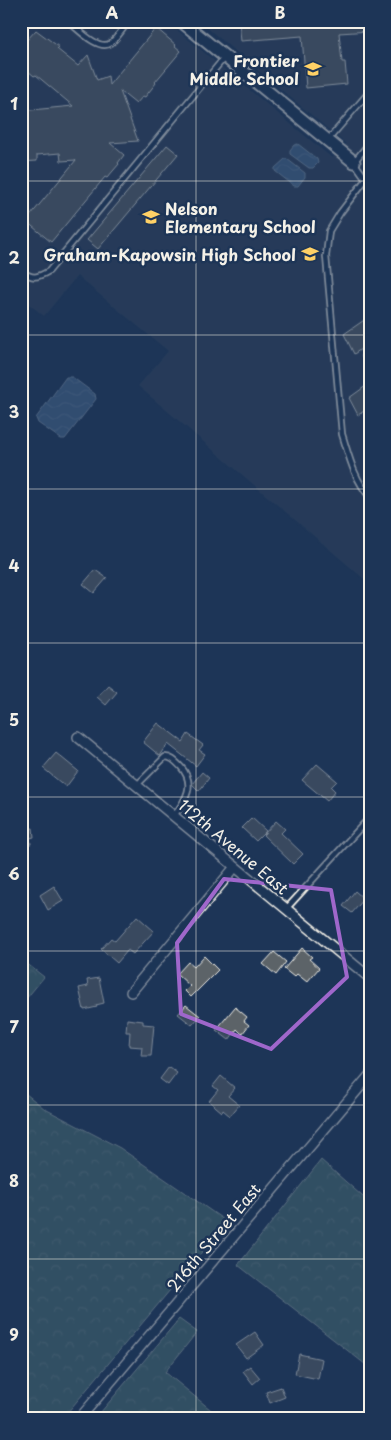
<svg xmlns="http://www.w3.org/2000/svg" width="391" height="1440" viewBox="0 0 391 1440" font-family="'Playpen Sans',sans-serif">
	<defs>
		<pattern id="forest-crowns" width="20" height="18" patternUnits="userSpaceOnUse" patternTransform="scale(1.25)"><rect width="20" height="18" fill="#4c7072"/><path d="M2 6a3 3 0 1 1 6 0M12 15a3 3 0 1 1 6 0" fill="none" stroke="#668586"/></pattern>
		<pattern id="water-waves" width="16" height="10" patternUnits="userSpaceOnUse" patternTransform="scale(1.25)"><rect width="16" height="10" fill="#496a8f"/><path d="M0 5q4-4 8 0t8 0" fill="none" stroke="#64809f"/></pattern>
	</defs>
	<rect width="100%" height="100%" fill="#1d3557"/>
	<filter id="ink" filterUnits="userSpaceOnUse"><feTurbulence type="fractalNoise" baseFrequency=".02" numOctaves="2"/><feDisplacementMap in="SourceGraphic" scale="10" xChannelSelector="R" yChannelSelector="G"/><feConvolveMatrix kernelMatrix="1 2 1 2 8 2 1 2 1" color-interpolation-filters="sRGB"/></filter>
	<g filter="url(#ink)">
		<!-- built -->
		<path fill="#30435c" d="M21 21H166L332 158 346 144 199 21H370V584L138 386 168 351 77 276 44 316 21 298Z"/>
		<!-- forest -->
		<g fill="url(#forest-crowns)" stroke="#a0b0ad">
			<path d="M21 959 44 977 21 1005Z"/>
			<path d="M21 1090 45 1109 120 1148 227 1222 62 1419H21Z"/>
			<path d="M321 1160 370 1203V1368L238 1265Z"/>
			<path d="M179 1319 197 1332 165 1372 222 1419H95Z"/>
		</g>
		<!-- water -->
		<g fill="url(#water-waves)" stroke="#8da0b3">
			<path d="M298 144 317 159 318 163 313 168H309L290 154V150L294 145Z"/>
			<path d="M285 159H287L305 173V177L298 186H294L275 171V168Z"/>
			<path d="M66 377H72L95 394 96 399 65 439H61L38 423 36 418Z"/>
		</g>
		<!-- building -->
		<g fill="#5c6368" stroke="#f4f1e8">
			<path d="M239 21H370V31L339 33 342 62H345L347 84 306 88 302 36 241 41Z"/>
			<path d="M156 28 176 45 175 46 181 51 155 82 156 83 145 97 143 96 136 104 120 91 138 141 110 143 124 155 118 163 119 164 107 178 105 177 51 242 26 221 76 160 61 161 60 153 37 155V161L21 162V111L73 106 36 75 34 76 21 65V36L26 41 36 30 59 47 57 49 78 66 88 55 97 80 108 76 109 85Z"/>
			<path d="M167 145 178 154 98 249 87 240Z"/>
			<path d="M370 316V357L362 358 361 349 354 354 344 334Z"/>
			<path d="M370 383V407L358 415 349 398Z"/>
			<path d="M95 570 107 578 94 593 83 584Z"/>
			<path d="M108 685 117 692 106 705 97 697Z"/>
			<path d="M158 723 183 742 188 734 203 745 199 750 205 754 196 766 168 744 160 756 143 742Z"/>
			<path d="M56 753 78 771 66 787 43 768Z"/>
			<path d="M317 764 337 781 331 787 335 791 327 801 302 780Z"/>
			<path d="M202 772 209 778 199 791 192 784Z"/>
			<path d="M26 812 28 829 33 828 34 837 30 838 31 844 21 846V813Z"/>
			<path d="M252 818 266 831 256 841 242 828Z"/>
			<path d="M276 821 285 829 281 833 303 854 293 864 263 835Z"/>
			<path d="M54 886 63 901 48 910 40 895Z"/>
			<path d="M355 891 364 899 352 913 343 906Z"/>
			<path d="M137 916 154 931 133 954 128 950 117 963 101 949 111 938 115 941Z"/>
			<path d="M302 948 312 957 309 959 319 968 307 982 297 974 294 977 284 969Z"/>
			<path d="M274 952 286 962 276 975 263 964Z"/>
			<path d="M204 956 218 970 191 997 185 991 190 986 177 974 188 962 194 967Z"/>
			<path d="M99 978 104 1003 96 1005 97 1007 84 1010 79 988 88 986 87 980Z"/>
			<path d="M186 1005 200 1016 192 1025 178 1014Z"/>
			<path d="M235 1007 247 1017 244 1021 249 1025 242 1034 237 1029 229 1040 216 1030Z"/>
			<path d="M127 1019 143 1021V1024L154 1025 151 1056H141L142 1047 129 1046 130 1032H126Z"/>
			<path d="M169 1067 177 1073 168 1085 160 1079Z"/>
			<path d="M221 1076 235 1088 228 1096 239 1105 230 1116 223 1110 222 1112 209 1101 218 1090 213 1086Z"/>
			<path d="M255 1332 264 1345 246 1358 236 1345Z"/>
			<path d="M299 1354 322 1359 318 1379 295 1374Z"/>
			<path d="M250 1366 260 1378 253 1384 243 1371Z"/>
			<path d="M281 1387 285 1397 270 1403 266 1392Z"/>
		</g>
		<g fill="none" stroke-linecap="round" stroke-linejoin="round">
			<!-- service casing -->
			<g stroke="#f4f1e8" stroke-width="8">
				<g id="service">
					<path d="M68 21C78 29 99 52 111 43 118 37 123 28 129 21"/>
					<path d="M21 24 24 21"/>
					<path d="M328 140 370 91"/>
					<path d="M370 142 354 162 366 179 340 213 329 231 326 256 342 434C349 456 354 479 370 497"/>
					<path d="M21 271C33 279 37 278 49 271L224 58"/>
					<path d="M137 785 165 757C172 757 176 762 181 767 196 784 186 800 174 816"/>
					<path d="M286 909 370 817"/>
				</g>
			</g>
			<!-- minor casing -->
			<g stroke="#f4f1e8" stroke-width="12">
				<g id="minor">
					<path d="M78 737 370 978"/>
					<path d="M131 992 235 867"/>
					<path d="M79 1419 370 1075"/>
				</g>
			</g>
			<!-- tertiary casing -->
			<g stroke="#f4f1e8" stroke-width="15">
				<path id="tertiary" d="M181 21 354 162"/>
			</g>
			<!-- service -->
			<use href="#service" stroke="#1d3557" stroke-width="4.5"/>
			<!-- minor -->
			<use href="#minor" stroke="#1d3557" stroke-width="9"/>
			<!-- tertiary -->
			<use href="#tertiary" stroke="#1d3557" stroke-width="11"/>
		</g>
	</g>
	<!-- marked area -->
	<path d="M0 0H391V1440H0ZM224 879 331 890 347 977 271 1049 181 1014 177 943Z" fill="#1d3557" fill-opacity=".55" fill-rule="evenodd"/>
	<path fill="none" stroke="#9f67cb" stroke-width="4" stroke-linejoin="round" d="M224 879 331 890 347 977 271 1049 181 1014 177 943Z"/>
	<!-- grid -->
	<path fill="none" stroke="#f4f1e8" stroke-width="1" stroke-opacity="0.55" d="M196 21V1419M21 181H370M21 335H370M21 489H370M21 643H370M21 797H370M21 951H370M21 1105H370M21 1259H370"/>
	<!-- icons -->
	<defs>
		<g id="school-bare" transform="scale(1.35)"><path d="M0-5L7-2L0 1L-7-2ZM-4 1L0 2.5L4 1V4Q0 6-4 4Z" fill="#ffd166" stroke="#1d3557" stroke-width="2.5" paint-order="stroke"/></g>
	</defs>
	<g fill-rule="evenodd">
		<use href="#school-bare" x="313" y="69"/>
		<use href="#school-bare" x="151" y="217"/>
		<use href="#school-bare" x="310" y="254"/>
	</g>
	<g text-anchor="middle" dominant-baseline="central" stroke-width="5" stroke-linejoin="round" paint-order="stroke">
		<!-- poi labels -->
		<g font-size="16" font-weight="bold" fill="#f4f1e8" stroke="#1d3557" text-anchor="end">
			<text x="299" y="60">Frontier<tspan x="299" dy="18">Middle School</tspan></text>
			<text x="165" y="208" text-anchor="start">Nelson<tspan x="165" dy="18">Elementary School</tspan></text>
			<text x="296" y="254">Graham-Kapowsin High School</text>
		</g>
		<!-- street labels -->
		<g font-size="16" fill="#f4f1e8" stroke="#1d3557">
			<text transform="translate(234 846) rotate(40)">112th Avenue East</text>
			<text transform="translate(213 1237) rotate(-50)">216th Street East</text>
		</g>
	</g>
	<!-- margin -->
	<rect width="391" height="1440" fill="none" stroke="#1d3557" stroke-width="55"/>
	<rect x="28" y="28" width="336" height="1384" fill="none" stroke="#f4f1e8" stroke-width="2"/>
	<g font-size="16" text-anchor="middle" font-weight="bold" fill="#f4f1e8">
		<text x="112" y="19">A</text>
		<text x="280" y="19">B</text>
		<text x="14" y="110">1</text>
		<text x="14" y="264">2</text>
		<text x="14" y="418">3</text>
		<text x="14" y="572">4</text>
		<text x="14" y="726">5</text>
		<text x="14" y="880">6</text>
		<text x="14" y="1033">7</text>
		<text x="14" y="1187">8</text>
		<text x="14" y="1341">9</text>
	</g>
</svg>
